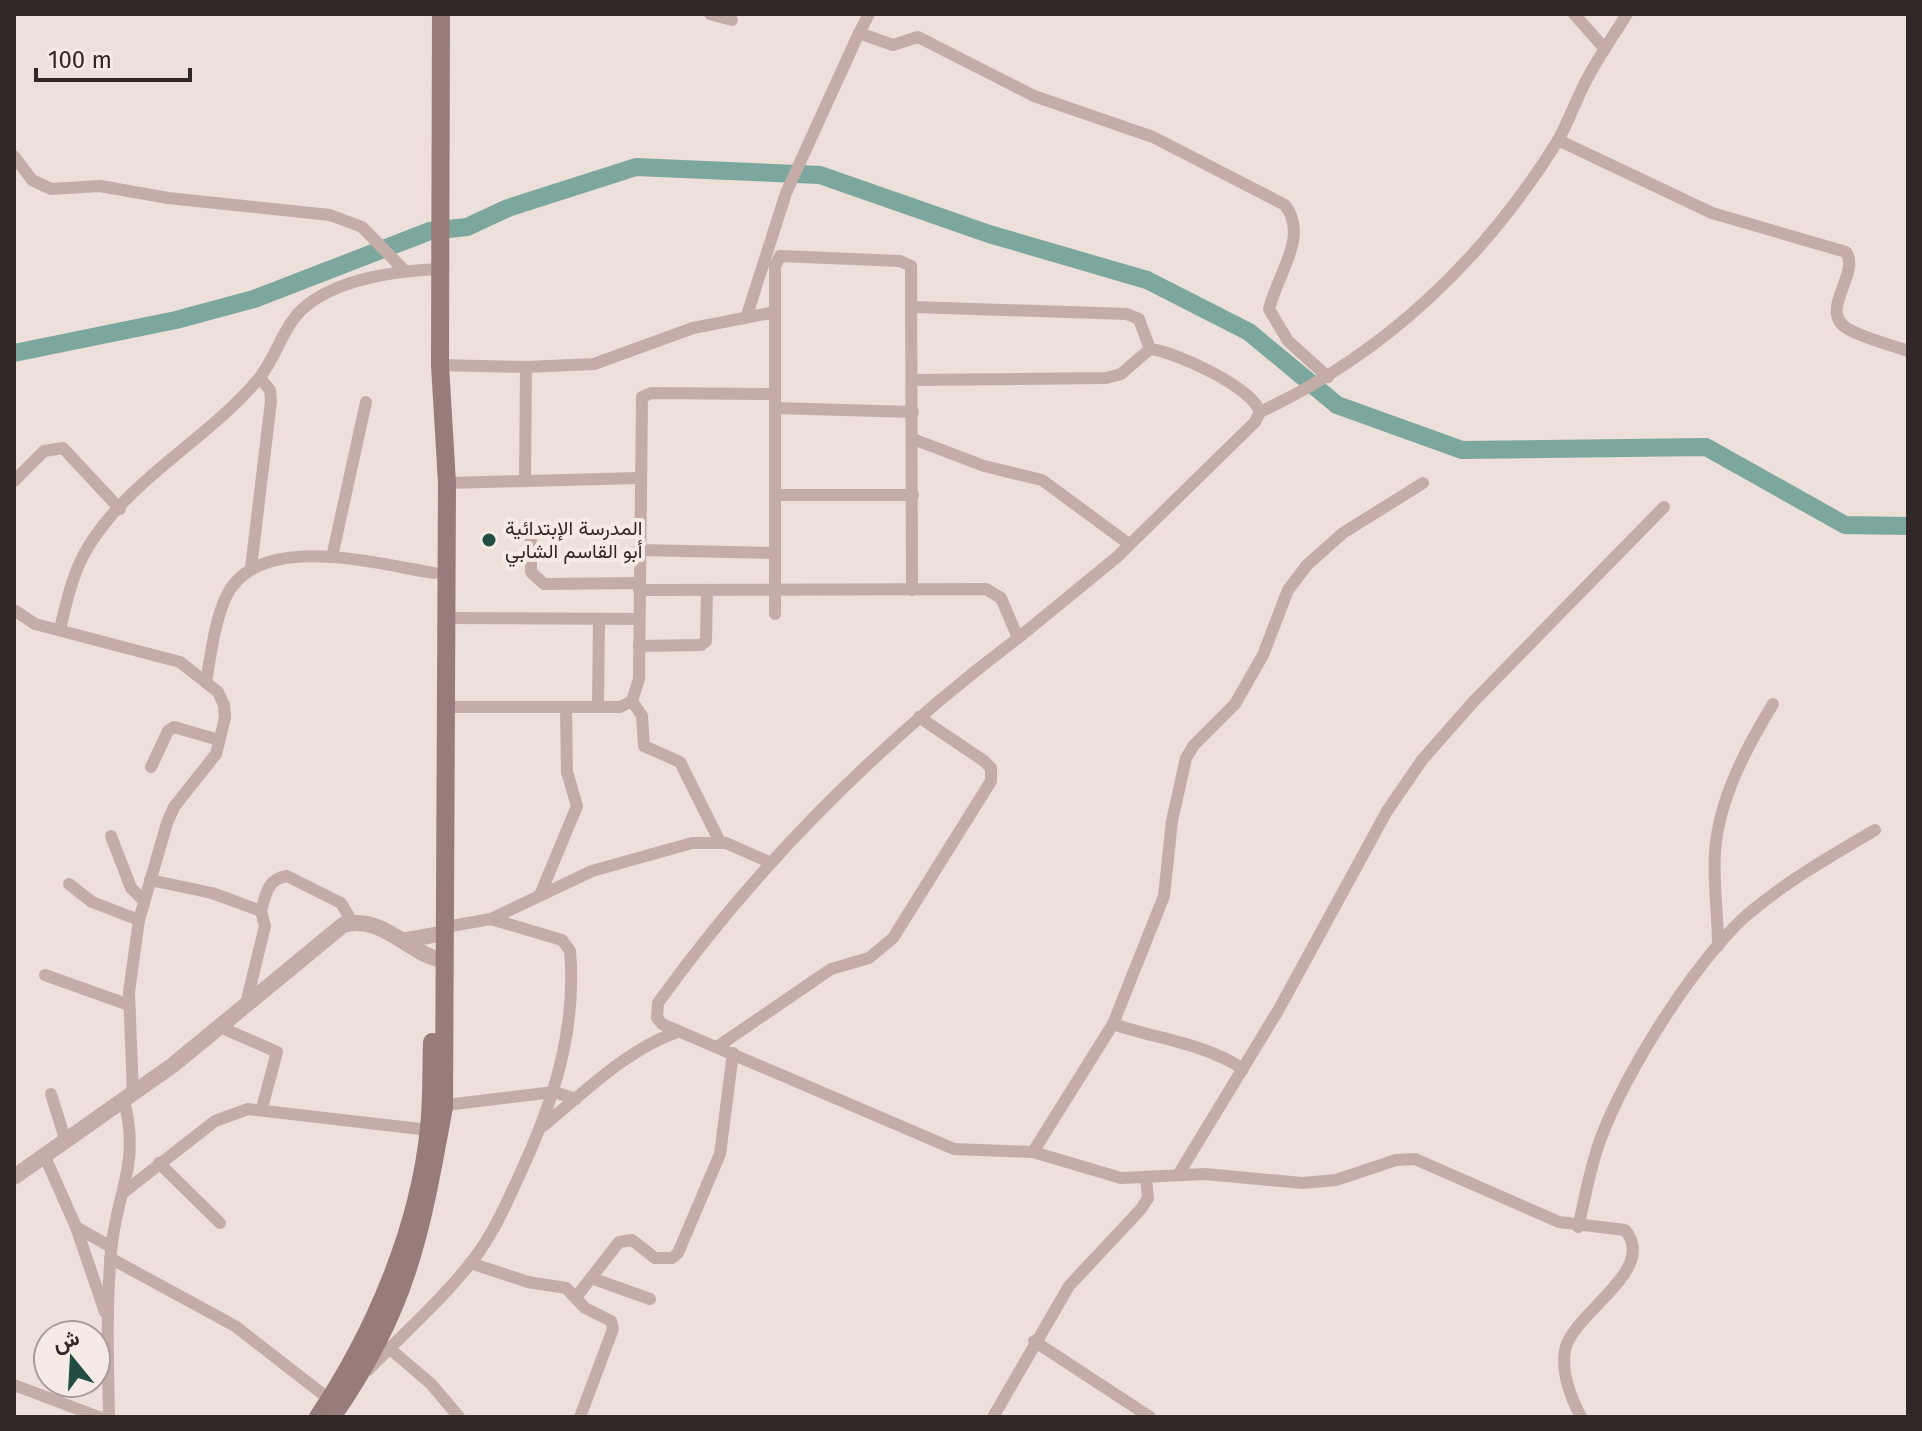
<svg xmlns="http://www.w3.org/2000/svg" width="1922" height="1431" viewBox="0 0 1922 1431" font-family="'Fira Sans',Vazirmatn,sans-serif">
	<rect width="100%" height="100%" fill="#eddfd9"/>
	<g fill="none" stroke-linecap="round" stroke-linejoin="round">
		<!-- river -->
		<path stroke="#7ca79e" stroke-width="18" d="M14 353 176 320 254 299 430 231 467 227 508 208 636 167 820 175 989 234 1147 280 1249 332 1337 405 1462 450 1706 447 1845 525 1908 526"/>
		<!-- minor -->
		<g stroke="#c4ada7" stroke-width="12">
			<path d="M710 14 732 20"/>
			<path d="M869 14 859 33 893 45 918 37 1034 96 1153 137 1285 205C1309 236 1278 273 1269 309L1288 341 1328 377"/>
			<path d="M1574 14 1605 49"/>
			<path d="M1558 140 1712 213 1846 252C1861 274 1817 311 1848 329 1866 339 1889 344 1908 351"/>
			<path d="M14 156 32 180 51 189 100 186 168 198 330 215 362 227 405 271"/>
			<path d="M913 307 1127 314 1139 319 1150 349"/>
			<path d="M747 315 786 193 859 33"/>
			<path d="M440 365 526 367 594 364 693 328 775 312"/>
			<path d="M913 380 1106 378 1121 374 1150 349C1176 352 1252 387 1260 412"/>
			<path d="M775 408 913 412"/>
			<path d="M913 439 984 466 1042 480 1129 544"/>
			<path d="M14 481 44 451 63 448 120 509"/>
			<path d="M525 481 526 367"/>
			<path d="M447 483 639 478"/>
			<path d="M775 495H913"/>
			<path d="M531 530V572L544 584 639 583"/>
			<path d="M638 550 775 553"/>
			<path d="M332 557 366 402"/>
			<path d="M251 568 271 401 270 390 260 378"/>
			<path d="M639 590 986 589 1001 598 1018 638C882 741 758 863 658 1003L657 1018 662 1024 954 1149 1033 1152 1121 1178 1205 1174 1302 1183 1336 1180 1396 1160 1415 1159 1559 1222 1625 1230C1659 1270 1573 1312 1565 1350 1561 1373 1571 1398 1581 1417"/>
			<path d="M14 610 35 624 180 662 218 692 224 705 225 718 216 754 174 807 167 823 139 920 129 992 133 1095"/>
			<path d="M775 614V266L780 256 900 261 911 266 912 590"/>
			<path d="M446 618 639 619"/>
			<path d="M60 629C67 600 73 570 90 544 133 476 210 438 260 377 277 356 284 323 306 306 340 278 397 271 439 269"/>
			<path d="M1018 638 1117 557 1255 422 1260 412C1385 354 1484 259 1557 142 1567 125 1574 105 1583 87 1595 62 1612 38 1627 14"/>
			<path d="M639 646 701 645 706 641 707 591"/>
			<path d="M206 682C211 654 214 625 225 599 255 529 377 564 434 573"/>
			<path d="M632 701 642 716 644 746 680 762 720 842"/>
			<path d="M446 707H620L632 701 639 679 642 397 651 393 775 394"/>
			<path d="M598 707 599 619"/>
			<path d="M151 767 168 731 174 727 219 740"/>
			<path d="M111 836 131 888 144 901"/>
			<path d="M150 880 212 893 261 911 265 926 246 1004"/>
			<path d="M69 884 92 902 139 920"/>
			<path d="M540 895 577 806 567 772 566 707"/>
			<path d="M261 911C266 894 267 879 287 876L341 903 352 922"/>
			<path d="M445 927 491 919 592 871 692 843H726L769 862"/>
			<path d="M1718 946C1718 915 1713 884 1715 853 1718 801 1746 748 1773 704"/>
			<path d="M45 975 129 1005"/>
			<path d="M1113 1024C1157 1039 1204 1043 1243 1069"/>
			<path d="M220 1027 277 1052 262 1108"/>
			<path d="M717 1047 831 969 869 958 893 938 991 781V768L984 761 919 717"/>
			<path d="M51 1094 66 1142"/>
			<path d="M438 1106 554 1092 576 1099"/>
			<path d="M543 1126C585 1092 626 1050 677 1032"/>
			<path d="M1033 1152 1113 1024 1164 896 1172 821 1186 758 1194 745 1235 704 1263 655 1288 590 1307 565 1343 533 1423 483"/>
			<path d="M45 1157 76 1227 105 1312"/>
			<path d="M159 1163 220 1223"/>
			<path d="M1178 1175 1279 1009 1387 811 1422 760 1474 701 1664 507"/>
			<path d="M124 1192 215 1121 248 1109 429 1130"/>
			<path d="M76 1227 111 1247"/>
			<path d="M1578 1227C1584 1203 1588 1179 1595 1156 1614 1088 1695 960 1748 914 1787 881 1831 856 1875 830"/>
			<path d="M110 1258 235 1326 329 1399"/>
			<path d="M470 1263 528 1282 566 1288 585 1308 611 1321 613 1329 580 1417"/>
			<path d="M591 1278 650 1299"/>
			<path d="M577 1296 619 1242 632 1240 655 1258H672L678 1253 720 1154 733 1053"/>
			<path d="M1034 1341 1150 1417"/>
			<path d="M389 1348 431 1384 459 1417"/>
			<path d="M368 1370C403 1334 442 1300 473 1260 494 1233 506 1204 520 1174 553 1102 577 1031 570 951L562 940 491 919"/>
			<path d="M14 1385 99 1417"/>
			<path d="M109 1417C108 1362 106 1307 111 1252 116 1192 141 1165 124 1101"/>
			<path d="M993 1417 1069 1286 1141 1209 1148 1198 1146 1179"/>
		</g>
		<!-- tertiary -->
		<g stroke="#c4ada7" stroke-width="16">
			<path d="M406 940 445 933"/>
			<path d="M14 1177 173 1065 343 925C383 913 411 957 444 960"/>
		</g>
		<!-- secondary -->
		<g stroke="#977c79" stroke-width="18">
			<path d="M318 1417C374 1333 419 1229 429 1128 432 1100 431 1071 432 1042"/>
			<path d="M332 1417C408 1309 421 1233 444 1107L447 483 440 365 441 14"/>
		</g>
	</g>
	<!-- markers -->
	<circle fill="#214d45" stroke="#f6eae5" stroke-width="3" cx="489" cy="540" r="8"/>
	<g text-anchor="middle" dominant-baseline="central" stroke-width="8" stroke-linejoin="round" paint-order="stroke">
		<!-- poi labels -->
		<g font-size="20" fill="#312726" stroke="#f6eae5" text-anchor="start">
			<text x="505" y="528">المدرسة الإبتدائية<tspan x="505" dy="23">أبو القاسم الشابي</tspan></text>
		</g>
	</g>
	<!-- border -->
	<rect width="1922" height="1431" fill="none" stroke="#312726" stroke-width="32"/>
	<!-- north arrow -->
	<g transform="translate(72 1359) rotate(342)"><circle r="38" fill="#f6eae5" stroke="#a79c99" stroke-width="2"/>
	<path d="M0-6L14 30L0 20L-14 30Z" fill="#214d45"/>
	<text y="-12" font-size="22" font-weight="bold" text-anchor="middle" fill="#312726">ش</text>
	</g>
	<!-- scale -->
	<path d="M36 68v12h154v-12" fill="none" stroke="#312726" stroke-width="4"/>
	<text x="48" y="68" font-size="24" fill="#312726" stroke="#f6eae5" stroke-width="6" paint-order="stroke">100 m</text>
</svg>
